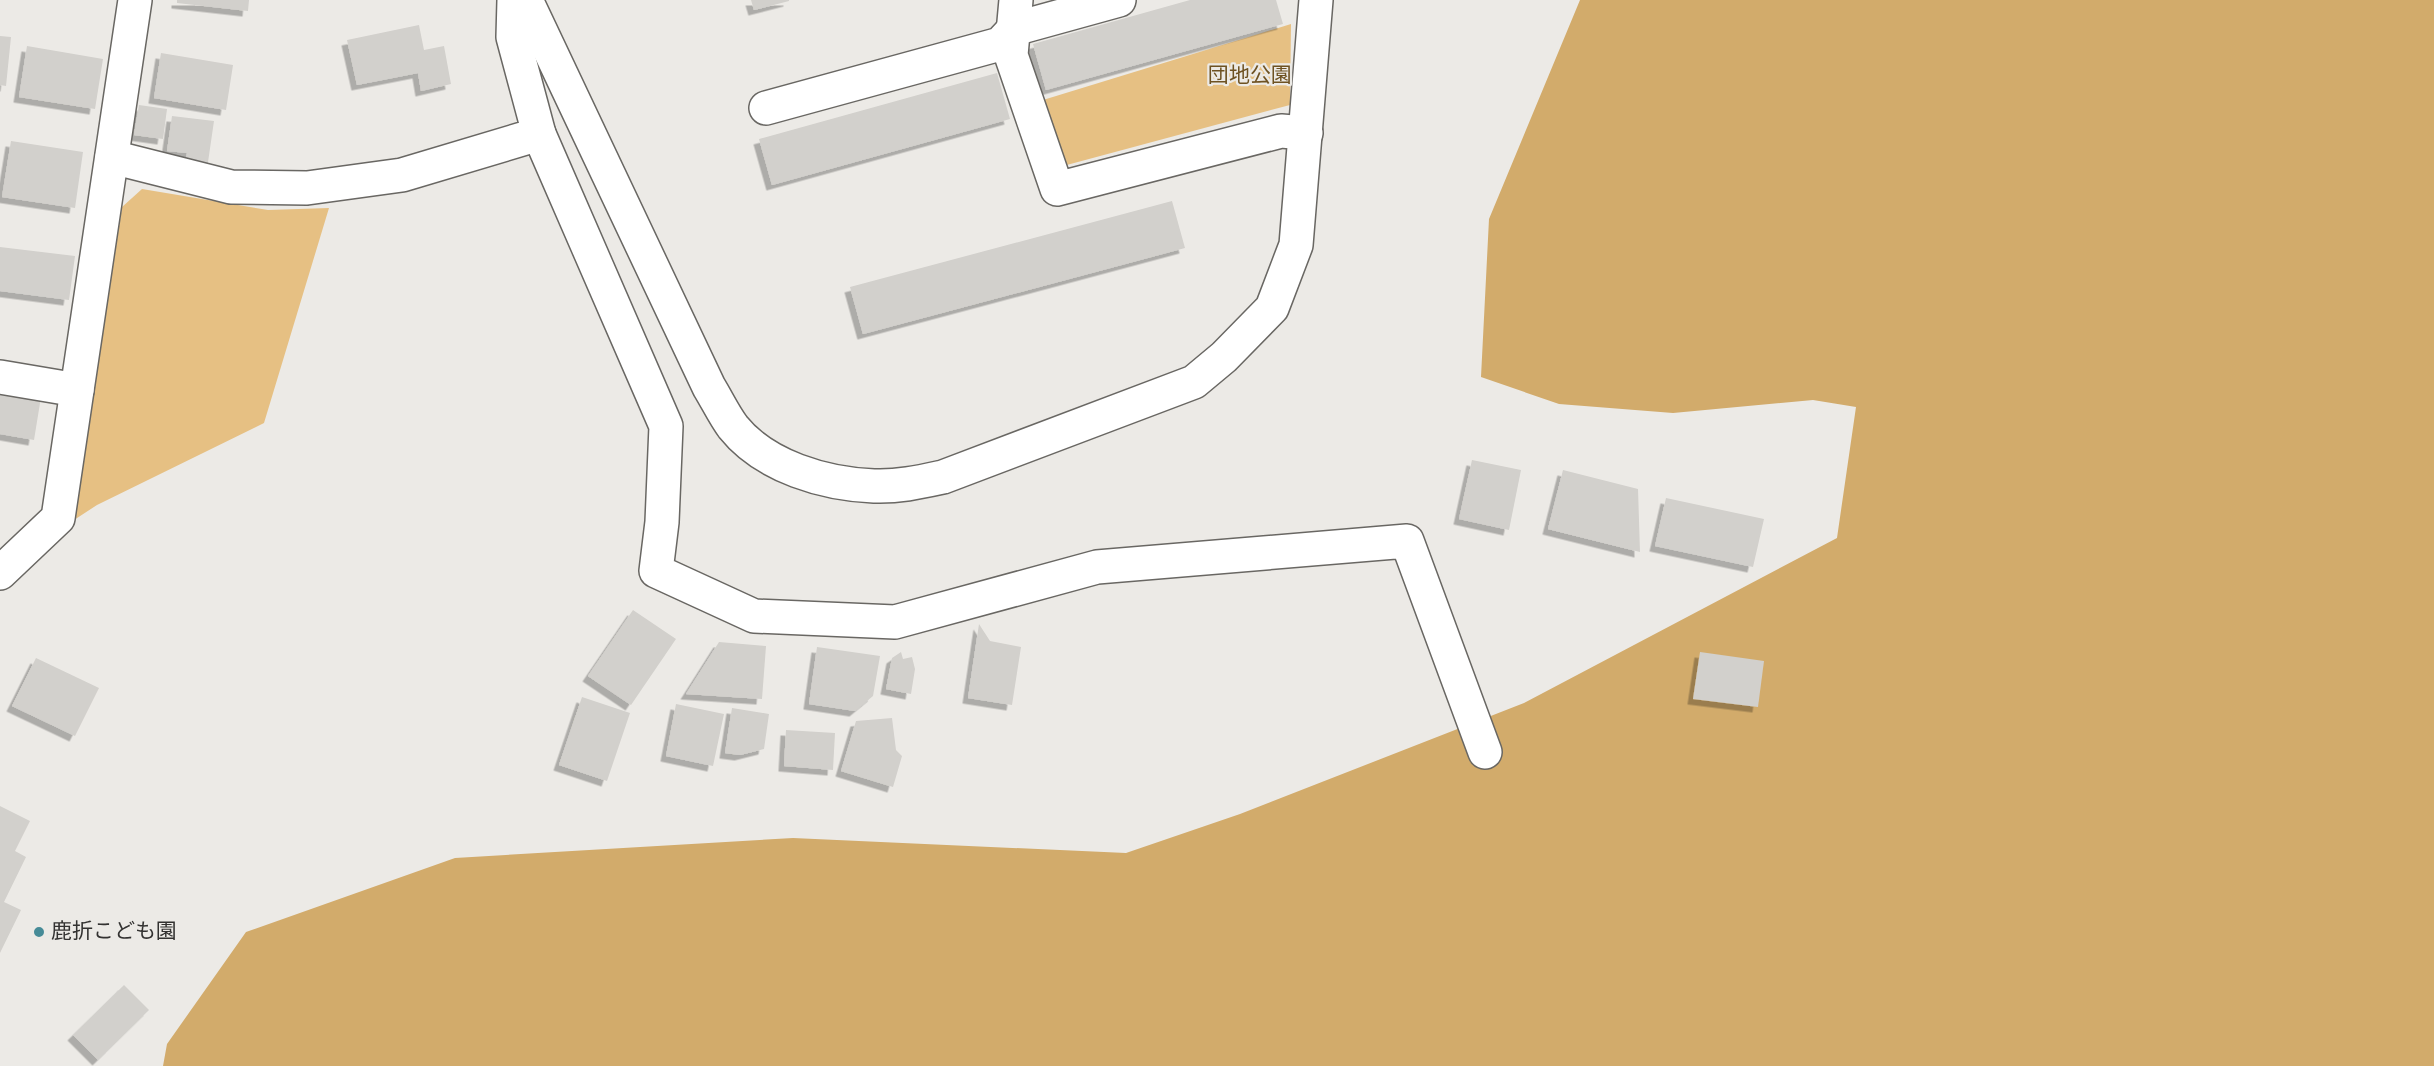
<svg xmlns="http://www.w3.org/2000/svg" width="2434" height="1066" viewBox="0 0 2434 1066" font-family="Overpass,'Noto Sans JP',sans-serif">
	<defs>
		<filter id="shadow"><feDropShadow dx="-5.5" dy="5.5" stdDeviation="0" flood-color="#0004"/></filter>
	</defs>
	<rect width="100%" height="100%" fill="#eceae6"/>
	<!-- green -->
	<g fill="#e6c083">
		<path d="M1291 24 1290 105 1063 166 1043 100Z"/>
		<path d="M142 189 268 210 329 208 264 423 97 505 74 520 122 207Z"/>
	</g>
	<!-- forest -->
	<path fill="#d2ab6b" d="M1580 0H2434V1066H163L167 1044 246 932 455 858 793 838 1126 853 1240 814 1524 703 1837 538 1856 407 1813 400 1673 413 1559 404 1481 377 1489 219Z"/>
	<!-- building -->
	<g fill="#d2d0cc" filter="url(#shadow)">
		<path d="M177 0H249L248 11 177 3Z"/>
		<path d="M751 0H789V1L754 10Z"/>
		<path d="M1190 0H1276L1283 24 1046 90 1033 44Z"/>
		<path d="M419 25 424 50 444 46 451 84 421 91 418 73 357 85 347 40Z"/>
		<path d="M0 36 11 37 6 86 0 85Z"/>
		<path d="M27 46 103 59 95 109 19 97Z"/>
		<path d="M161 53 233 65 226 110 154 98Z"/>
		<path d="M997 73 1010 119 772 185 759 139Z"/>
		<path d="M139 105 167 109 163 139 134 135Z"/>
		<path d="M172 116 214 121 207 169 185 165 187 153 167 151Z"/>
		<path d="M11 141 83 152 75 208 2 197Z"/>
		<path d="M1172 201 1185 248 863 334 850 287Z"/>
		<path d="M0 247 75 256 69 300 0 291Z"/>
		<path d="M0 391 41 397 34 440 0 434Z"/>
		<path d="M1472 460 1521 470 1509 530 1459 519Z"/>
		<path d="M1563 470 1638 489 1640 552 1548 529Z"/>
		<path d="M1666 498 1764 519 1753 567 1655 546Z"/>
		<path d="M633 610 676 639 631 705 588 676Z"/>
		<path d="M979 624 990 641 1021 647 1012 705 968 698Z"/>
		<path d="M719 642 766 646 762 699 686 694Z"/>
		<path d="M817 647 880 656 873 696 855 711 809 704Z"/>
		<path d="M901 652 903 659 912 657 915 669 911 694 886 689 892 658Z"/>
		<path d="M1700 652 1764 661 1758 707 1693 699Z"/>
		<path d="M36 658 99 688 75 736 12 706Z"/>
		<path d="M582 697 630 713 607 781 559 765Z"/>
		<path d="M676 704 724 714 713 766 666 756Z"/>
		<path d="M732 708 769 714 764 749 740 755 725 753Z"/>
		<path d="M892 718 896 750 902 756 893 787 841 771 856 721Z"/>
		<path d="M786 730 835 733 833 770 784 766Z"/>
		<path d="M0 806 30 821 15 851 26 857 4 902 21 910 0 953Z"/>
		<path d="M124 985 149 1010 98 1060 73 1035Z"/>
	</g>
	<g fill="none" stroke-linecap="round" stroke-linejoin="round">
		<!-- minor casing -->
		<g stroke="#696763" stroke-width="36">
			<g id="minor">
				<path d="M526 0 709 387C717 400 724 415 733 427 765 467 825 484 874 486 898 487 920 482 943 477L1194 382 1224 357 1272 308 1296 245 1316 0"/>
				<path d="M1016 0 1011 55 1057 189 1281 131 1306 133"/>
				<path d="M766 108 1000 44 1014 29 1119 0"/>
				<path d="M539 134 666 426 662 522 656 571 754 616 895 622 1097 567 1407 541 1485 752"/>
				<path d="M112 157 231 187 307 188 402 175 539 134 513 37 514 0"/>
				<path d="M0 377 77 390"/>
				<path d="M0 573 58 518 135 0"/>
			</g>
		</g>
		<!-- minor -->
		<use href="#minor" stroke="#fff" stroke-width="33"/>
	</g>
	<!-- markers -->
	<circle fill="#468b97" stroke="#eceae6" stroke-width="2" cx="39" cy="932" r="6"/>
	<g text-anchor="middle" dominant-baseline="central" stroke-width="4.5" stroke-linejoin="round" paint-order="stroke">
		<!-- park labels -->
		<g font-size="21" fill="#6e5222" stroke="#eceae6">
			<text x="1250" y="76">団地公園</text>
		</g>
		<!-- poi labels -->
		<g font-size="21" fill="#333231" stroke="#eceae6" text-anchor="start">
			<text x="51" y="932">鹿折こども園</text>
		</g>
	</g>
</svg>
